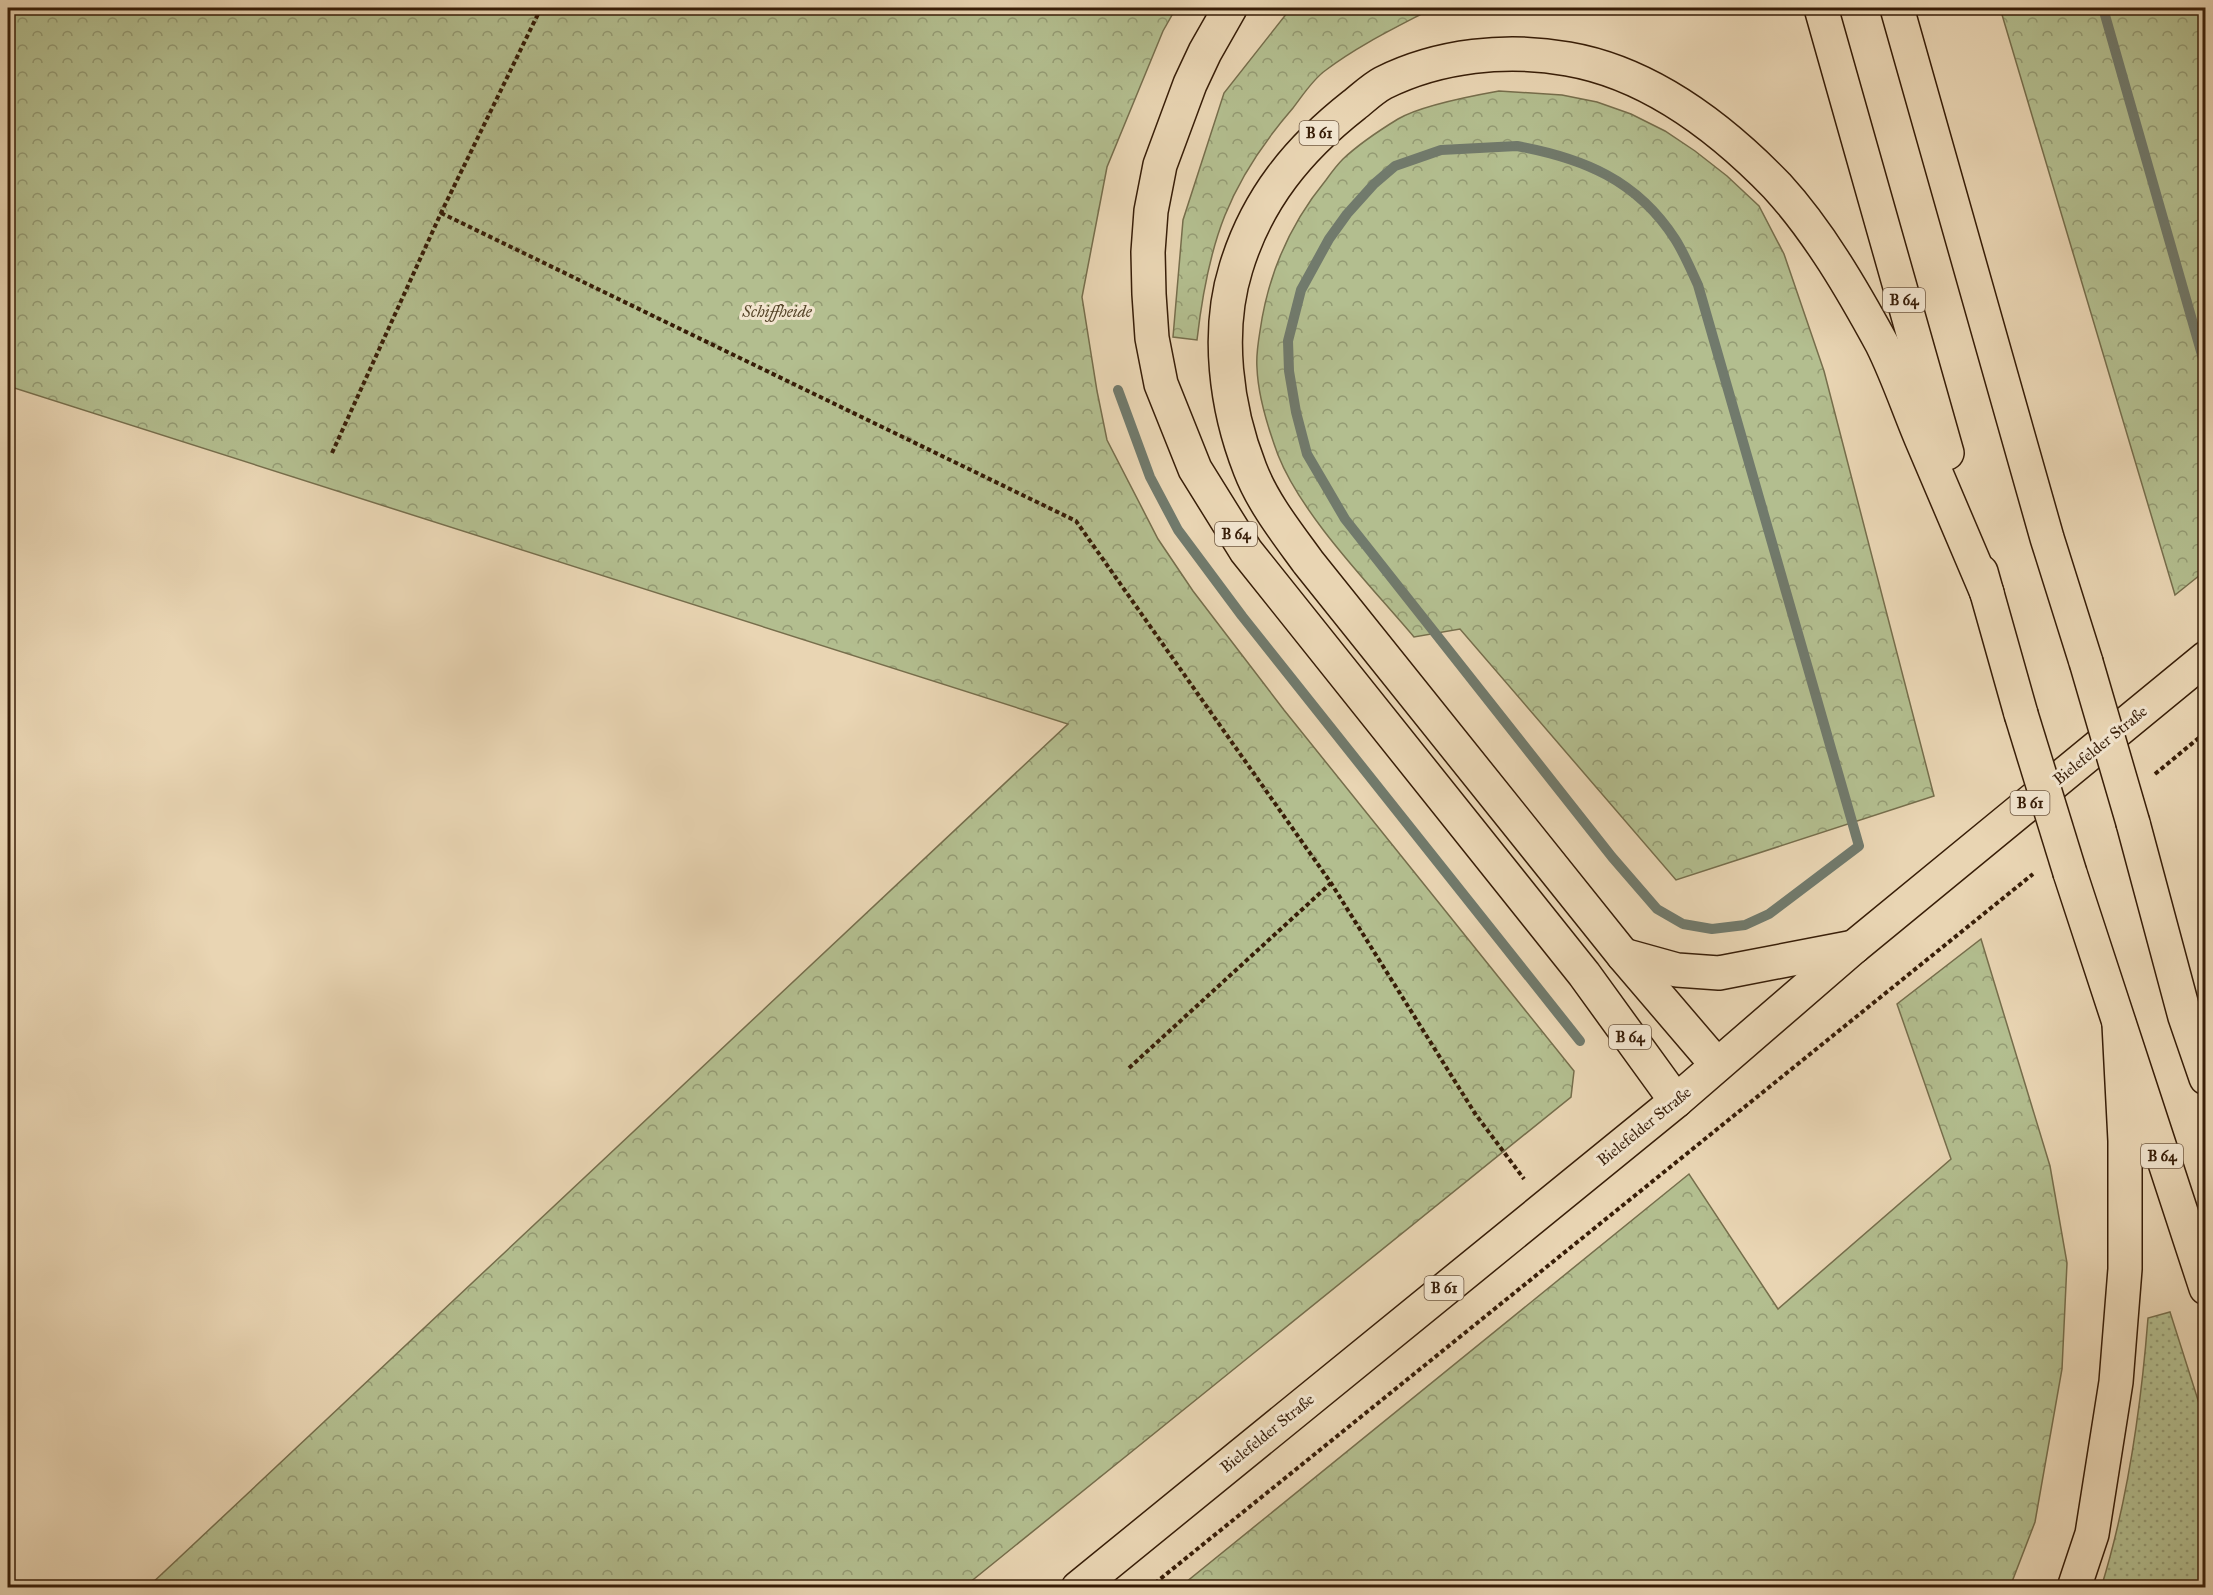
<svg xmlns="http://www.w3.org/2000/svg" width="2213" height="1595" viewBox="0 0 2213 1595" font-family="'IM FELL Great Primer',serif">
	<defs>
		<pattern id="grass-dots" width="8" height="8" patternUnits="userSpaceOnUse" patternTransform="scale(1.5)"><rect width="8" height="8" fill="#b3be8f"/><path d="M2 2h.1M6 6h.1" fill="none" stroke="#939a73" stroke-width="1.8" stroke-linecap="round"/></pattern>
		<pattern id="forest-crowns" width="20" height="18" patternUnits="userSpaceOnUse" patternTransform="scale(1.5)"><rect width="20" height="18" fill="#b3be8f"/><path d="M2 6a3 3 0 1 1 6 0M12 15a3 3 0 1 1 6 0" fill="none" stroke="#939a73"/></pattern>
	</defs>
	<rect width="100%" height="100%" fill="#e9d5b3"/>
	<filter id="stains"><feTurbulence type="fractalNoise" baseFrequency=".00333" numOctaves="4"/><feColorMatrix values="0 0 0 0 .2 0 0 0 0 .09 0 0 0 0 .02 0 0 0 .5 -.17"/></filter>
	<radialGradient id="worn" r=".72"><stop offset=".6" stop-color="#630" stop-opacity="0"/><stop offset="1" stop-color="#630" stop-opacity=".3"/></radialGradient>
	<!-- grass -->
	<path fill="url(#grass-dots)" stroke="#766e4c" stroke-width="1.5" d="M2170 1312 2205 1422V1587H2157L2151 1581 2147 1587 2101 1588C2128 1501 2141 1408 2148 1318Z"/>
	<!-- forest -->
	<g fill="url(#forest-crowns)" stroke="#766e4c" stroke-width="1.5">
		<path d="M8 8H1176L1163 31 1107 167 1082 297 1097 391 1107 440 1158 539 1193 591 1284 710 1574 1071 1571 1097 964 1587H148L1068 724 8 386Z"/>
		<path d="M1291 8H1433C1397 27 1359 45 1326 70 1313 79 1303 95 1293 108 1228 183 1208 243 1197 340L1173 337 1183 220 1224 93Z"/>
		<path d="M2000 8H2205V571L2175 595Z"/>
		<path d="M1499 91 1562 95 1597 102 1631 114 1665 131 1695 151 1727 176 1759 206 1784 254 1824 371 1934 796 1676 880 1460 629 1414 637C1371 586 1302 516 1278 455 1268 428 1258 397 1257 368 1256 356 1258 343 1260 331 1268 274 1289 225 1326 180 1331 173 1337 165 1343 159 1359 144 1380 130 1398 119 1422 105 1471 96 1499 91Z"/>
		<path d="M1981 939 2050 1166 2067 1263 2062 1369 2035 1522 2010 1587H1180L1689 1174 1778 1309 1951 1159 1897 1004Z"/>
	</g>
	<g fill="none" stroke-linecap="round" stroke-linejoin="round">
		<!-- stream -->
		<g stroke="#717a6c" stroke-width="10">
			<path d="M2103 8 2206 369"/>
			<path d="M1517 146C1583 158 1637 180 1675 239 1684 253 1691 270 1698 285L1859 846 1769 914 1745 925 1712 929 1683 924 1657 909 1612 857 1345 519 1307 454 1296 412 1289 371 1288 341 1301 290 1329 239 1347 214 1374 184 1395 166 1441 150Z"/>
			<path d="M1118 390 1150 477 1178 530 1242 616 1580 1041"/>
		</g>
		<!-- primary casing -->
		<g stroke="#381e08" stroke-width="36">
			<path id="primary" d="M1078 1588 1676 1101 1854 947 2206 658"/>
		</g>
		<!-- highway casing -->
		<g stroke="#381e08" stroke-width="36">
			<g id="highway">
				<path d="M1230 8 1205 52 1190 84 1160 165 1151 211 1148 252 1149 294 1152 338 1161 384 1195 469 1246 551 1584 974 1676 1101"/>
				<path d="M1821 8 1947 453"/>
				<path d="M1897 8 2047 538 2086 662"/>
				<path d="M1981 572 2021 714"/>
				<path d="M2133 823 2185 1017 2206 1078"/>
				<path d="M2070 873 2206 1288"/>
				<path d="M1623 955 1677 970 1719 973 1854 947"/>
				<path d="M1717 1065 1623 955 1308 562C1287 533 1263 503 1250 469 1226 408 1216 332 1236 268 1257 199 1298 149 1354 105 1363 98 1372 89 1383 83 1439 55 1507 48 1568 59 1649 73 1721 128 1777 186 1819 232 1852 289 1882 344 1897 374 1908 407 1921 438 1943 490 1965 542 1987 593"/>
				<path d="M2074 1588 2092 1534 2116 1382 2125 1269V1141L2119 1024"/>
			</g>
		</g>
		<!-- path -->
		<g stroke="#381e08" stroke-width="4" stroke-dasharray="4.5 3" stroke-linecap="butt">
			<path d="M441 213 1076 521 1331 883 1476 1115 1524 1179"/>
			<path d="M332 453 441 213 541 8"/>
			<path d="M2155 774 2206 732"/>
			<path d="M1129 1068 1331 883"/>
			<path d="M1149 1588 2033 874"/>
		</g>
		<!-- primary -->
		<use href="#primary" stroke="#e9d5b3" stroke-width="33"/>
		<!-- highway -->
		<use href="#highway" stroke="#e9d5b3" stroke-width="33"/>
		<!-- highway-bridge casing -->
		<g stroke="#381e08" stroke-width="36" stroke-linecap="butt">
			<g id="highway-bridge">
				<path d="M2086 662 2133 823"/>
				<path d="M2021 714 2070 873"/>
			</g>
		</g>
		<!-- highway-bridge -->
		<use href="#highway-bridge" stroke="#e9d5b3" stroke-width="33"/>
	</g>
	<g text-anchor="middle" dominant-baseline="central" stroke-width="6" stroke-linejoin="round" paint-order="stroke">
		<!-- shield labels -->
		<g fill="#f1e4ce" stroke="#705943" stroke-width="1.5">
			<rect x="1299.5" y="121" width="39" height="24" rx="4.5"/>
			<rect x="1883" y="288" width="42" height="24" rx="4.5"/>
			<rect x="1215" y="522" width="42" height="24" rx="4.5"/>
			<rect x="2010.5" y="791" width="39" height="24" rx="4.5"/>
			<rect x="1609" y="1025" width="42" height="24" rx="4.5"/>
			<rect x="2141" y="1144" width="42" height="24" rx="4.5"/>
			<rect x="1424.5" y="1276" width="39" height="24" rx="4.5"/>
		</g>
		<g font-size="15" font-weight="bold" fill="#381e08">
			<text x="1319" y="133">B 61</text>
			<text x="1904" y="300">B 64</text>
			<text x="1236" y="534">B 64</text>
			<text x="2030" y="803">B 61</text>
			<text x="1630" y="1037">B 64</text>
			<text x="2162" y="1156">B 64</text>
			<text x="1444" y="1288">B 61</text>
		</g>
		<!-- park labels -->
		<g font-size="16" font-style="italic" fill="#57462a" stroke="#f1e4ce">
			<text x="777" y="311">Schiffheide</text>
		</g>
		<!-- street labels -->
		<g font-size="16" fill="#381e08" stroke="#f1e4ce">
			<text transform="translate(2100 745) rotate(-39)">Bielefelder Straße</text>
			<text transform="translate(1644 1126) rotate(-39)">Bielefelder Straße</text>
			<text transform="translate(1267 1433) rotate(-39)">Bielefelder Straße</text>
		</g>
	</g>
	<!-- margin -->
	<rect width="2213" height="1595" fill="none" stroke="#e9d5b3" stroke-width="30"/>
	<rect x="9" y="9" width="2195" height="1577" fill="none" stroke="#381e08" stroke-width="3"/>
	<rect x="15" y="15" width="2183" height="1565" fill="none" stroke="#381e08" stroke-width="1.5"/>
	<rect width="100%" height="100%" filter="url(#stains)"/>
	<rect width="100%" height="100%" fill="url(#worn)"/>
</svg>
